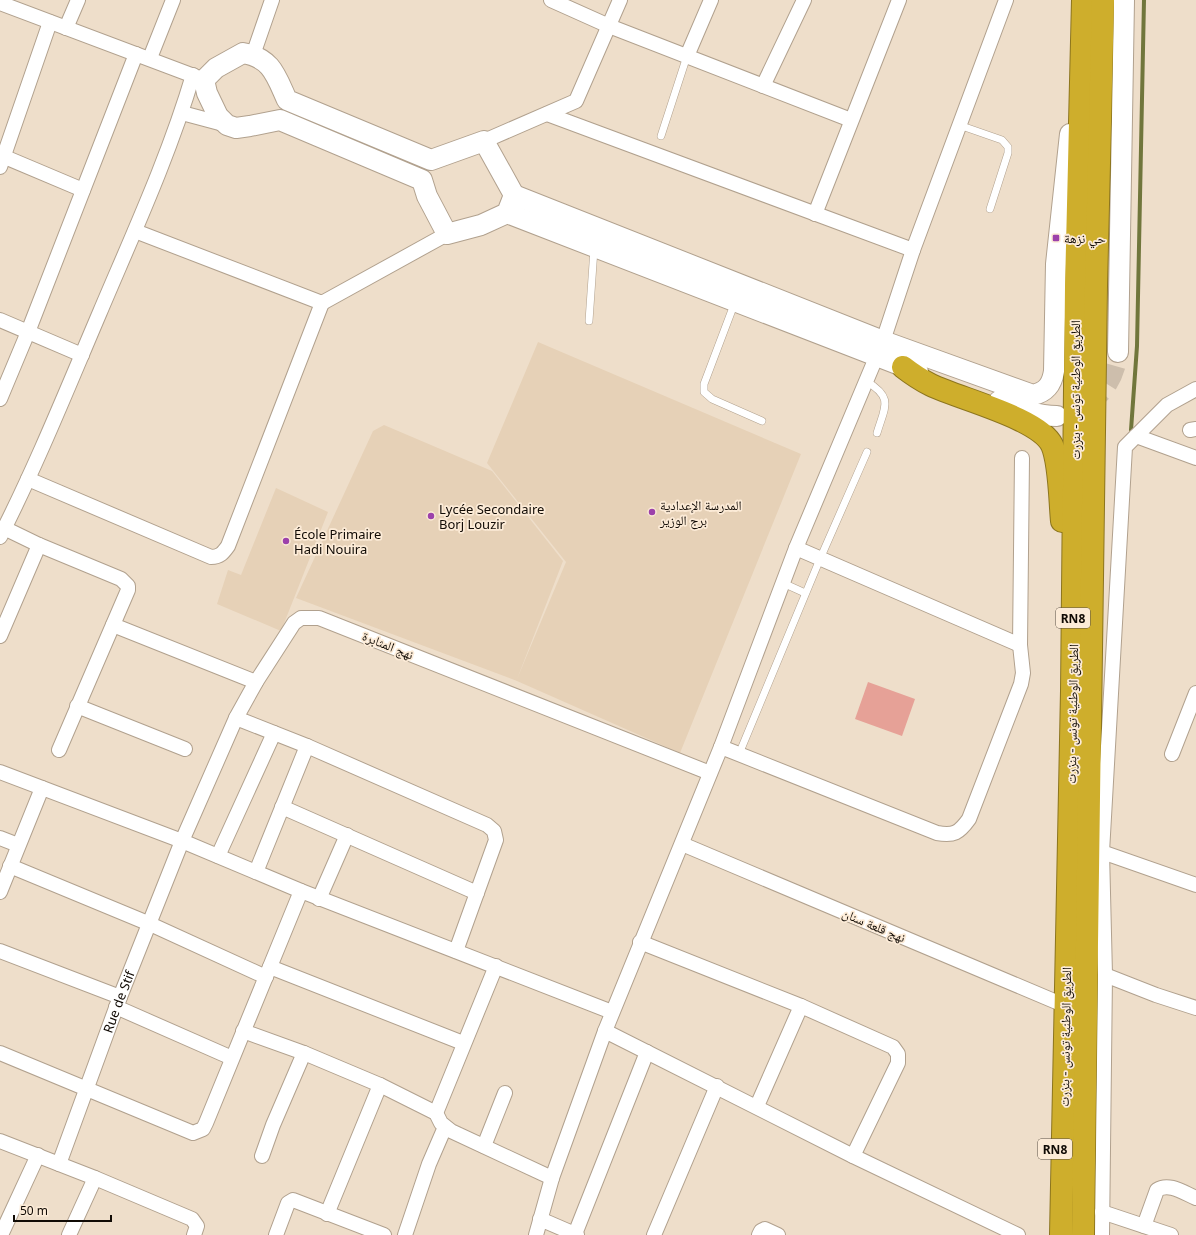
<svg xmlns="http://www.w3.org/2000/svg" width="1196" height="1235" viewBox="0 0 1196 1235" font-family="'Noto Sans','Noto Naskh Arabic',sans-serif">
	<rect width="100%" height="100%" fill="#eedeca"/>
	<!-- built -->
	<g fill="#e6d1b7">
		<path d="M538 342 801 454 680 753 517 681 296 598 373 431 384 425 492 471 563 561 517 679 566 562 487 463Z"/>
		<path d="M276 488 328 512 281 631 217 604 228 570 241 575Z"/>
	</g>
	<!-- green -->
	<path fill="#e6a197" d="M868 682 915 699 902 736 855 719Z"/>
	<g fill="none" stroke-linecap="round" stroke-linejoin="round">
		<!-- stream -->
		<path stroke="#70763c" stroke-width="4" d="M1131 430 1137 346 1144 0"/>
		<!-- secondary-tunnel -->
		<path stroke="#cdbeac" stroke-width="20" stroke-dasharray="20 10" stroke-linecap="butt" d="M1086 405C1106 393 1116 373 1118 352"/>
		<!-- lane casing -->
		<g stroke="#b1a18e" stroke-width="8">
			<g id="lane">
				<path d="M959 125 1002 140 1008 147V153L990 209"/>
				<path d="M661 136 687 56"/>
				<path d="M735 302 704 384V392L712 399 762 421"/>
				<path d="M589 321 594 249"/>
				<path d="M866 381C894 398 885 406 877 433"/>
				<path d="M783 583 805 593"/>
				<path d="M739 754 820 559 867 452"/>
			</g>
		</g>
		<!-- street casing -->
		<g stroke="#b1a18e" stroke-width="16">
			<g id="street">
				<path d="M551 0 609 26 851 120"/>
				<path d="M0 3 202 79"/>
				<path d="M66 28 78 0"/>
				<path d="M253 55 272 0"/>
				<path d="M687 56 711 0"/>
				<path d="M150 58 173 0"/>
				<path d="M763 86 804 0"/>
				<path d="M182 113 227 125"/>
				<path d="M547 114 913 250"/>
				<path d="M484 141 576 101 620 0"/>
				<path d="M0 155 83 190"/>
				<path d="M0 167 50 22"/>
				<path d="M815 214 899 0"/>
				<path d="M135 231 322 303 447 234"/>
				<path d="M0 320 82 355"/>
				<path d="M0 399 28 332 136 54"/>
				<path d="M1190 430 1196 429"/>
				<path d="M1136 436 1196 458"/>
				<path d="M28 479 211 557C220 557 223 553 228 546L322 303"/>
				<path d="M4 528 39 545 121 579 128 586V590L59 750"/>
				<path d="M0 537C37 464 68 387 100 312 133 234 169 156 193 75"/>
				<path d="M796 548 1020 645"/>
				<path d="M113 625 256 682"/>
				<path d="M0 636 39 545"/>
				<path d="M77 706 185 749"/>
				<path d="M236 718 307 746 487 825 494 831 496 840 456 951"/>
				<path d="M721 747 937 833C954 836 959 833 969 819L1021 684 1023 673 1020 645 1022 458"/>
				<path d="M1172 754 1196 693"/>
				<path d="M0 772 182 841 301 891 612 1012"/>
				<path d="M282 807 477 893"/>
				<path d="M0 838 18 845"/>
				<path d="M682 844 1066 1006"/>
				<path d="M1102 852 1196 885"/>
				<path d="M218 856 274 733"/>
				<path d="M10 866 150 924 266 977"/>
				<path d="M256 872 307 746"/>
				<path d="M0 892 42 788"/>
				<path d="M319 899 347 835"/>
				<path d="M640 942 801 1006 893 1047 898 1054V1063L853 1156"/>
				<path d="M0 951 120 997"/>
				<path d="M270 967 463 1043"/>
				<path d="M1105 975 1156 995 1196 1008"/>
				<path d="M116 1007 232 1058"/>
				<path d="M243 1031 304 1053 380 1085 436 1113 441 1123 451 1131 552 1178"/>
				<path d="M605 1031 853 1156 1018 1235"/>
				<path d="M0 1053 193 1133 203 1129 206 1123 301 891"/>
				<path d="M757 1106 801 1006"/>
				<path d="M436 1113 496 966"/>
				<path d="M0 1141 95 1178 192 1219 197 1226 194 1235"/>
				<path d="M484 1146 505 1093"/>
				<path d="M262 1156 273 1125 304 1053"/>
				<path id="s1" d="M59 1164 120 997 182 841 236 718 256 682 294 623 301 618H319L710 773"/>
				<path d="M1102 1212 1171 1235"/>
				<path d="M327 1214 380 1085"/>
				<path d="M540 1219 577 1235"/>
				<path d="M1144 1226 1157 1190C1169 1182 1184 1193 1196 1198"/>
				<path d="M575 1234 647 1052"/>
				<path d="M1 1235 38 1155"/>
				<path d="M69 1235 95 1178"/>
				<path d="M276 1235 288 1203 293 1200 384 1235"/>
				<path d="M405 1235 429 1164 445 1127"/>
				<path d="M536 1235 552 1178 605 1031 721 747 796 548 883 341 913 250 1006 0"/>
				<path d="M654 1235 717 1086"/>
				<path d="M759 1235 761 1231 765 1229 778 1235"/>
				<path d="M1102 1235 1105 975 1102 852 1125 447 1167 405 1196 389"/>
			</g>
		</g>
		<!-- secondary casing -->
		<g stroke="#b1a18e" stroke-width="22">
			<g id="secondary">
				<path d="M243 53C272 58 276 76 287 100L431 160 484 141 514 195 507 213 481 225 447 234 427 196 422 180 280 120 250 126 236 128 227 125 218 116 207 93 204 80 216 68Z"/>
				<path d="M514 195 883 341 1033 395C1046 392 1052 385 1054 371L1056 264 1070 134"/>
				<path d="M507 213 918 372"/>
				<path d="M1118 352 1124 0"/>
				<path d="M999 401C1017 408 1036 416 1057 416"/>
			</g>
		</g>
		<!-- highway casing -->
		<g stroke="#8c751e" stroke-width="24">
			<g id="highway">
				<path d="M903 367C912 374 921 380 931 385 960 399 1039 418 1052 445 1060 463 1060 501 1062 521"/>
				<path d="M1061 1235 1072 691 1076 287 1083 0"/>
				<path d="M1083 1235 1096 286 1103 0"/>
			</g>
		</g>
		<!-- lane -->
		<use href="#lane" stroke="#fff" stroke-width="7"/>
		<!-- street -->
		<use href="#street" stroke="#fff" stroke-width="14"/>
		<!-- secondary -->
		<use href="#secondary" stroke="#fff" stroke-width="20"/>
		<!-- highway -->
		<use href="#highway" stroke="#ceae2c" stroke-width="22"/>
	</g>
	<!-- markers -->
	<g fill="#9c41ab" stroke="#fcebd7" stroke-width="1.5">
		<rect x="1052" y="234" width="8" height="8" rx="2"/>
		<circle cx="652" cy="512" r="4"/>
		<circle cx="431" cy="516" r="4"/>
		<circle cx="286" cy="541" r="4"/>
	</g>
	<g text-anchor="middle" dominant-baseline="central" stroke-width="3.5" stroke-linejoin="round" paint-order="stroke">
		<!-- shield labels -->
		<g fill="#fcebd7" stroke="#584e44" stroke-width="1">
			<rect x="1056" y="608" width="34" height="20" rx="3"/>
			<rect x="1038" y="1139" width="34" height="20" rx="3"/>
		</g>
		<g font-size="12" font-weight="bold" fill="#110b05">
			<text x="1073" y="618">RN8</text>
			<text x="1055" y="1149">RN8</text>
		</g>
		<!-- poi labels -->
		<g font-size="13" fill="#110b05" stroke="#fcebd7" text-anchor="start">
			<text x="1064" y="238">حي نزهة</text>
			<text x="660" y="505">المدرسة الإعدادية<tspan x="660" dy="15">برج الوزير</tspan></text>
			<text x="439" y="509">Lycée Secondaire<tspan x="439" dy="15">Borj Louzir</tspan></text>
			<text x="294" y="534">École Primaire<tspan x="294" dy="15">Hadi Nouira</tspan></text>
		</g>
		<!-- street labels -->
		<g font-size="13" fill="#110b05" stroke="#fcebd7">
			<text transform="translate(1075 390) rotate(-90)">الطريق الوطنية تونس - بنزرت</text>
			<text transform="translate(388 645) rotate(22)">نهج المثابرة</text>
			<text transform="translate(1072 714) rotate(-89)">الطريق الوطنية تونس - بنزرت</text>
			<text transform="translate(874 925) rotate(23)">نهج قلعة سنان</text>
			<text stroke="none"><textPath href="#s1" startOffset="173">Rue de Stif</textPath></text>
			<text transform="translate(1065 1037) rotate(-89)">الطريق الوطنية تونس - بنزرت</text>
		</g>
	</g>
	<!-- scale -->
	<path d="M14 1215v6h97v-6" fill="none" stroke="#110b05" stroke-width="2"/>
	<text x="20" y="1215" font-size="12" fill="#110b05" stroke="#fcebd7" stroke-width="3" paint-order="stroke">50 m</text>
</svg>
